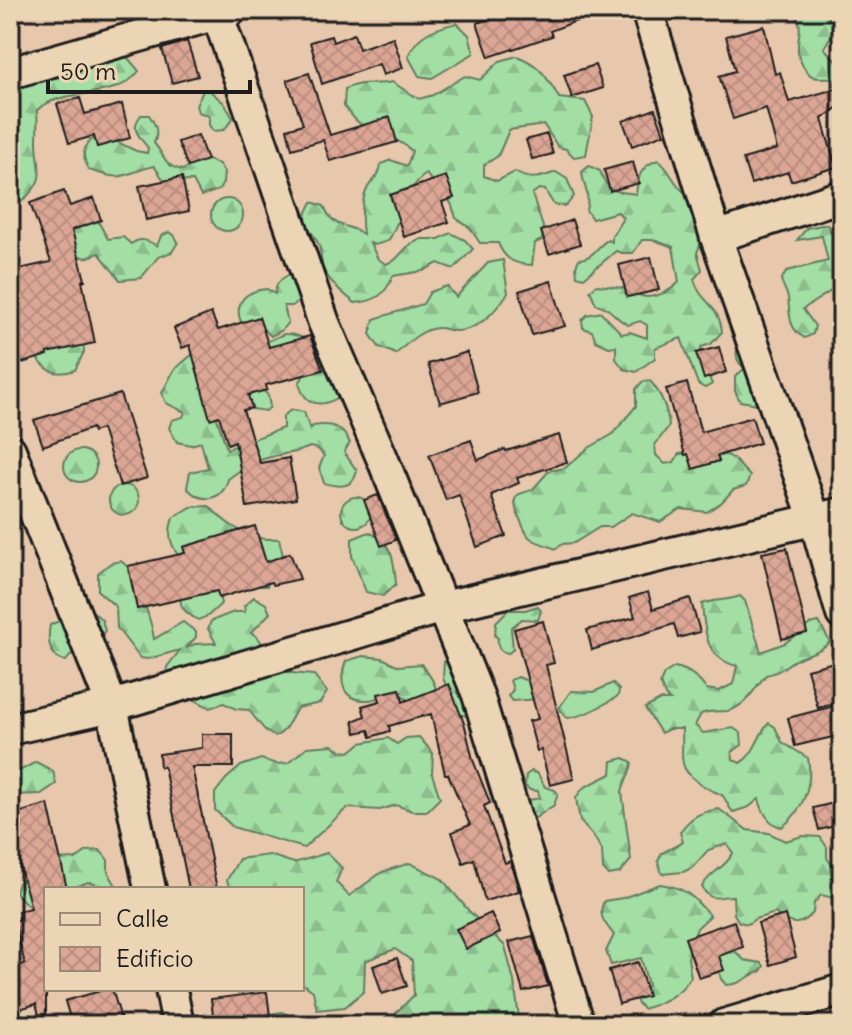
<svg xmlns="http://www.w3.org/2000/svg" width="852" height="1035" viewBox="0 0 852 1035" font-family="Delius,sans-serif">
	<defs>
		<pattern id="forest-firs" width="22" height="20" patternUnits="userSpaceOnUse" patternTransform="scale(2)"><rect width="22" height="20" fill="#a3dea5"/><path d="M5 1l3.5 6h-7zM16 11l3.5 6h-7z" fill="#8cbe8d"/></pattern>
		<pattern id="building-cross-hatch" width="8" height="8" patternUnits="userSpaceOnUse" patternTransform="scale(2)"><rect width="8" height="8" fill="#dca695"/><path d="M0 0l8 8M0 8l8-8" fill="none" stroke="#bc8e80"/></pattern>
	</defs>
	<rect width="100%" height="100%" fill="#e8c8ac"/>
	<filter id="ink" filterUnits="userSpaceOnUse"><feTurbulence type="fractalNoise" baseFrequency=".0125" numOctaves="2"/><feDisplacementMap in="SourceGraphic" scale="16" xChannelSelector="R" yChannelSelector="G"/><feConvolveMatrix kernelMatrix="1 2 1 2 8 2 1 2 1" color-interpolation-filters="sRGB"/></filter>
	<g filter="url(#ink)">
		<!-- forest -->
		<g fill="url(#forest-firs)" stroke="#607d60" stroke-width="2">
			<path d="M791 10H823L836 27 824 48 842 67V102L837 93 833 78C828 77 819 79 814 77 806 74 798 59 798 51 797 33 806 24 791 10Z"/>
			<path d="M457 23 469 35 474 53 432 78 419 76 408 56C418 33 434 29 457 23Z"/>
			<path d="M517 56C539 64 548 78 559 98L585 101 593 117 586 155 574 157 566 149 558 147 544 125 509 130 498 156 484 165V176L497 181 515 172C529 181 541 178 556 172L567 179 574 196 566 206 554 205 545 190 539 189 532 194 543 227 542 240 535 243 532 265C514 264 505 260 498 243H480L470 228 456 218 451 203 426 174C403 190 403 219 388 241L375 245 370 243 378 259 386 264 395 260 409 245 421 239H439L451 233 465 240 473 249 454 269 438 263 423 271 393 276C385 296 375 301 355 303 344 294 329 282 323 269 320 261 322 251 318 243 309 224 298 227 312 202L324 206C334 230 344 222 363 234 361 220 361 199 368 187 375 176 379 178 381 164L391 160 407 166 412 151C396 136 386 139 369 130 358 124 352 116 344 106L345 89C363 80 373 86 392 82L419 99 433 95 465 76 480 80 500 61Z"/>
			<path d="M93 57 128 58 139 71C115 103 66 85 37 110 38 121 37 131 37 143 38 171 48 178 22 201L10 197V168L16 159 10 142V83L63 77Z"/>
			<path d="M203 91H210L224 103 233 118 224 130 213 131 209 125V116L198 112 196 105Z"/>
			<path d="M141 115H149C156 125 159 132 154 143 166 157 163 166 183 170L202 158 219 164 224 172 223 183 219 190 201 196 193 181 165 182 154 166C119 174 128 183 89 170 79 153 84 142 101 134L136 151 147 153 148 148C138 135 130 129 141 115Z"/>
			<path d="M658 160C670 169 672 181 683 191L691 188 706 233 697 252 702 270 694 279C700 303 719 303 722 332L711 344 701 347 702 360 712 384 705 388 698 384 681 338 655 348V358L636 372 624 369 616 359V346L609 347 596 341 592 331 583 328 582 320 587 315 601 312 622 334 630 332 647 338V325L640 321 628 325C614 318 611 307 596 304L590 290 597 285C606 286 619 287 628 289 639 292 629 290 639 295 652 301 671 291 679 282L673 247 654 240H642L633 253H622L616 251 584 278 577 276 576 266 579 259C595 258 596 246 608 240L612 242V236L623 218 618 212 592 219 586 210C591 195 583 186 582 172L589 166 600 171C609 195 614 190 636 194 638 177 640 166 658 160Z"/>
			<circle cx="227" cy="215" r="16"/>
			<path d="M95 216 108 239 123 237 131 244C140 237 148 240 157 246L161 236 169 232 174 235 178 242 172 252 158 257 141 278 120 280 99 253 86 258 77 255 68 224Z"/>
			<path d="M827 224 837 244 842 245V296L831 291 803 309 815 326 813 334 805 338C788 330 790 314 788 298 787 293 783 286 781 280L787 271 828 261 822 236 797 240 807 228Z"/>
			<path d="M503 260 508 293C496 310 481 329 458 331 452 332 446 328 439 328 422 328 408 343 396 354L379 347 370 334 374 319 423 304 430 292 447 286 456 297 488 263Z"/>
			<path d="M293 274 304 298 292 306H284L288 322 281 331 271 336 262 328 246 331C231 309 240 291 267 289L275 294C275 283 283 276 293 274Z"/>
			<path d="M24 324 83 336 84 352 75 370C39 383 41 348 11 339L10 327Z"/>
			<path d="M284 334C314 333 342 368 339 397 321 408 305 406 299 383L303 377 296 365 259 349 266 342Z"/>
			<path d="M739 341 764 405 740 401 735 391V377L745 368C735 362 735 352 739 341Z"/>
			<path d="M194 353 259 387 268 395 270 407 266 411 245 408 216 416 227 449 283 428V416L291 410 304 412 310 430 313 426C331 423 342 426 350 443L344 452 357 471C353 489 339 487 324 483L319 468 324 456 318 449 310 447C297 453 285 453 271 457 255 460 241 469 228 479 223 500 203 505 187 488L190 472 208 468 201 442 191 445 177 442 169 428 172 420 183 417 185 412 166 403 162 393 174 370Z"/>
			<path d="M650 381C661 393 668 410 669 426L655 445 656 455 665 464 674 462 679 454C693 452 700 459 712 458 720 458 723 452 731 457 737 461 743 470 750 476L746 486 733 490 722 502 707 512 681 509 660 522 632 513 611 527H600L574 543 562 544 556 549C529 538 530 544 519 517 516 509 515 507 515 499L519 494 532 490 549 471 565 468 587 449 613 434 636 406V389L642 382Z"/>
			<circle cx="80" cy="466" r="16"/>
			<circle cx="124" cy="500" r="15"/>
			<circle cx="356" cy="512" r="15"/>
			<path d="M209 506C224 522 238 532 260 538 266 540 273 538 279 539L283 556 267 586H260L252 580 178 555C169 542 168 532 173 518L191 507Z"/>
			<path d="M369 532C393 543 394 560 396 584L383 596 366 592 352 556V539Z"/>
			<path d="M121 561 139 577C141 601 151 616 154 639L183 622 196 632V637L186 648 195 644 216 643 208 629 211 621 234 612H245L244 606 254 597 266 604 270 613 251 633C267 638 263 666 288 672 296 674 306 674 314 675L327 692 320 703 297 708C277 747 273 742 249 710L236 709 224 703 210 708 178 691 166 674 167 667 180 650 148 659 140 658 117 628 116 607 98 591V573L111 563Z"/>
			<path d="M217 587 221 604 208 616 198 620C184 612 178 607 181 590Z"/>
			<path d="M740 596 745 601 761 652 785 643 810 624 819 622 830 642C820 651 814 652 801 657 786 663 783 672 766 675 754 688 747 707 727 711 717 712 711 710 701 714L695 725 703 733 733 728 741 733 742 745 732 752 733 759 740 763C755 755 757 736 769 723L775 727 782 742 808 758C813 785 803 811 782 827 769 825 762 811 759 799L749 807 733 812C728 807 727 801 723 796 720 793 711 791 707 788 674 768 684 761 682 729H669L661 733 645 708 660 700H670L665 696 660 683 664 674 675 667C690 670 697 677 706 689L719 691 733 684 737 666C705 658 705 633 702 604 715 599 727 601 740 596Z"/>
			<path d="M538 606 541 611 538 620 522 619 511 628 513 649 509 653C499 652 497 647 498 638L495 636 496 622 508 610H525Z"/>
			<path d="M89 608 102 620 105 631 95 641 74 648 72 654 66 661C49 658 47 640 50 625Z"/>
			<path d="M461 655 475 718 458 714 443 678 444 661Z"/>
			<path d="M363 656 382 658 399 666 421 664C434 680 441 691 435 712L424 717 415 713C411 705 408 697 399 694 387 691 379 700 368 700 342 701 338 682 346 661Z"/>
			<path d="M518 677 537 685 538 699 512 701 508 696 513 690 510 680Z"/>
			<path d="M613 683 619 690 618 696C604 705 584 717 567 718L559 708 571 691 594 692Z"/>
			<path d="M419 737 433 753 432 774 440 798 427 811H412L396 805 380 810 347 808 304 848 233 827 215 810V793L226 779 241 766 261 759 277 764 288 763 307 747 333 745 341 751 350 752 361 743 388 738 397 744 406 738Z"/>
			<path d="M624 758 632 762C631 774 624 781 622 792L631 860 620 873 608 875 603 869 602 850 594 837 580 821 576 798 583 788 611 774 612 761Z"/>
			<path d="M36 762 53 771 56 784 41 794 10 795V776Z"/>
			<path d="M532 771 538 774 545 787 555 790 558 794 554 805 535 818 530 816 526 805 529 800 540 798 538 791 530 790 525 786 526 775Z"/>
			<path d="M719 809 747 830 769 833 785 841 803 836 820 837 827 847V858L842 879V900L821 895 814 903 813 913C799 928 790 925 775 913L755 919 748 924 739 922 734 914 733 896C718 896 710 903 702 887 709 872 726 868 733 853L727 844 708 850 692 868 683 872 662 874 658 861 662 853 683 842 680 832C691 816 701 812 719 809Z"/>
			<path d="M100 850 108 860V872L118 889H95V883L88 882 70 889H46L35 904 27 905 15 892 18 883 56 860 76 859 87 851Z"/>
			<path d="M327 853 342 868 336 882 349 896 382 872 410 863 442 879 469 911 505 946 514 981 520 1025H398L396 1013 414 995 412 961 395 949 365 961 364 991 345 1007 317 1010 313 991 302 983V889H230L227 880 239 859 269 855 294 863Z"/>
			<path d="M660 884C685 887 695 898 710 916L697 928 692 942 688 958 691 977C679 995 664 1002 643 1009L637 1002 640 994 648 985 641 958 611 965 606 951 614 935C605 923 597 916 604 901L623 898Z"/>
			<path d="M732 948 744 960 761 963 764 966 761 971C746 976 744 984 726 985L721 979 716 957Z"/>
			<path d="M282 1012 293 1017 299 1025H253L264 1015Z"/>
		</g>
		<!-- building -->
		<g fill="url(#building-cross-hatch)" stroke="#1c1c1c" stroke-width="2">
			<path d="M516 10H599L600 12 550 31 552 36 489 57 477 23Z"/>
			<path d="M764 26 775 74 780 72 789 102 842 87V104L822 119 836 167 791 181 788 172 751 184 743 159 777 149 766 108 733 119 719 76 735 71 726 36Z"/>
			<path d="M354 34 359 49 393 37 403 68 383 75 379 64 322 84 310 42 331 36 333 42Z"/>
			<path d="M187 41 198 76 172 83 162 49Z"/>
			<path d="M595 65 603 88 572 98 564 75Z"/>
			<path d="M309 73 330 135 390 117 397 142 330 161 323 140 292 149 287 129 303 124 287 80Z"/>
			<path d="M80 98 85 114 122 104 130 138 97 147 94 136 69 143 57 104Z"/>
			<path d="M655 109 664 134 632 146 623 121Z"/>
			<path d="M547 134 553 154 532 159 526 140Z"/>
			<path d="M198 135 207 160 188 167 178 142Z"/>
			<path d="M633 162 639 183 610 191 604 170Z"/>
			<path d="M446 176 454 198 442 202 449 222 404 237 390 195Z"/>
			<path d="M182 177 189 211 146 220 139 186Z"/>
			<path d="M64 191 70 206 94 198 101 220 72 230 85 280 82 281 95 343 47 353 48 355 16 365 10 342 21 339 10 284V271L51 262 30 203Z"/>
			<path d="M572 220 580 244 549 254 541 231Z"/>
			<path d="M651 257 659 290 627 297 619 265Z"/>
			<path d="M551 281 565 326 532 335 519 291Z"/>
			<path d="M211 313 218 330 259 317 269 347 310 336 323 370 266 385 267 390 248 395 252 408 243 410 260 463 289 458 296 499 247 507 235 441 228 444 219 416 210 419 190 345 182 348 174 328Z"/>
			<path d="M719 347 726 372 704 379 696 353Z"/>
			<path d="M467 352 478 392 440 403 428 364Z"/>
			<path d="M687 383 701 432 752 417 760 443 717 456 719 461 693 469 688 454 685 455 666 389Z"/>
			<path d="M120 394 147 478 120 486 102 429 93 432 92 428 43 446 34 420Z"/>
			<path d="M559 435 567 462 517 478 519 483 491 495 506 536 477 547 459 495 446 500 429 455 471 440 478 460 505 449 506 451Z"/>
			<path d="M378 495 396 540 381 546 364 500Z"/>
			<path d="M255 526 266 562 290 553 300 579 273 585 271 582 219 598 217 591 137 609 128 566 185 553 183 547Z"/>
			<path d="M787 548 807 633 782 639 762 553Z"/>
			<path d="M648 592 653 609 690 598 700 632 678 638 674 624 592 650 587 630 635 617 629 598Z"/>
			<path d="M543 621 554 663 546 665 574 779 550 785 541 750 537 751 529 721 538 719 514 629Z"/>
			<path d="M842 660V701L818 708 807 669Z"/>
			<path d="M449 684 465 726 473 760 490 803 484 806 505 863 510 861 519 891 485 901 474 859 463 863 452 832 470 825 448 774H445L431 714 389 726 390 731 371 737 369 730 356 733 353 721 365 716 362 706 380 701 378 694 400 689 403 702Z"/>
			<path d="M834 706 841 735 795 746 788 718Z"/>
			<path d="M202 734H233V767H192L217 889H189L164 767H160L159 754 202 748Z"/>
			<path d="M842 801V824L819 830 813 808Z"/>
			<path d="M48 804 67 889H46V1014L39 1015 36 1004 10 1012V987L20 985 16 966 25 964 14 921 19 920 18 911 31 908 10 831 22 828 18 813Z"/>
			<path d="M491 913 500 933 466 949 456 929Z"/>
			<path d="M785 915 796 957 770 965 758 923Z"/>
			<path d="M734 921 743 947 719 956 724 970 699 978 685 938Z"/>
			<path d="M533 936 548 986 523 992 509 942Z"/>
			<path d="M397 958 407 986 382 994 373 966Z"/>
			<path d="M638 962 648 996 619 1004 609 970Z"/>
			<path d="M107 989H112L123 1025H72L65 1001Z"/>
			<path d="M267 992 270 1016 214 1023 211 999Z"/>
		</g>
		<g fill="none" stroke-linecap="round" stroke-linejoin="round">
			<!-- minor casing -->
			<g stroke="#1c1c1c" stroke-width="36">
				<g id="minor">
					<path d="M216 10 324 323 383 460 478 695 579 1025"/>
					<path d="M647 10 716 237 815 520 842 614"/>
					<path d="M10 73 231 10"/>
					<path d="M716 237 842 196"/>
					<path d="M10 450 112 706 150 889"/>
					<path d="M10 729 112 706 443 607 842 513"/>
					<path d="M171 989 178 1025"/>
					<path d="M724 1025 842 990"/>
				</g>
			</g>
			<!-- minor -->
			<use href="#minor" stroke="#ecd5b5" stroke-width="30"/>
		</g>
	</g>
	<!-- margin -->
	<rect width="852" height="1035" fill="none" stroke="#ecd5b5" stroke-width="40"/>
	<rect x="20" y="20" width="812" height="995" fill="none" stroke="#1c1c1c" stroke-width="3" filter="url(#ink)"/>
	<!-- legend -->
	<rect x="44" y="887" width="260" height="104" fill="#ecd5b5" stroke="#998b78" stroke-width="2"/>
	<rect x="60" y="913" width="40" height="12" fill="#ecd5b5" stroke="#998b78" stroke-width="2"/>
	<text x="116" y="927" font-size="24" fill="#1c1c1c">Calle</text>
	<rect x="60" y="947" width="40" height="24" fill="url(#building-cross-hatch)" stroke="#998b78" stroke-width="2"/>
	<text x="116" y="967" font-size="24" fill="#1c1c1c">Edificio</text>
	<!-- scale -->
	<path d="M48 80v12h202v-12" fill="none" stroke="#1c1c1c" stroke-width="4"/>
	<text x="60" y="80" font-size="24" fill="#1c1c1c" stroke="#ecd5b5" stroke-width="6" paint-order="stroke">50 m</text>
</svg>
